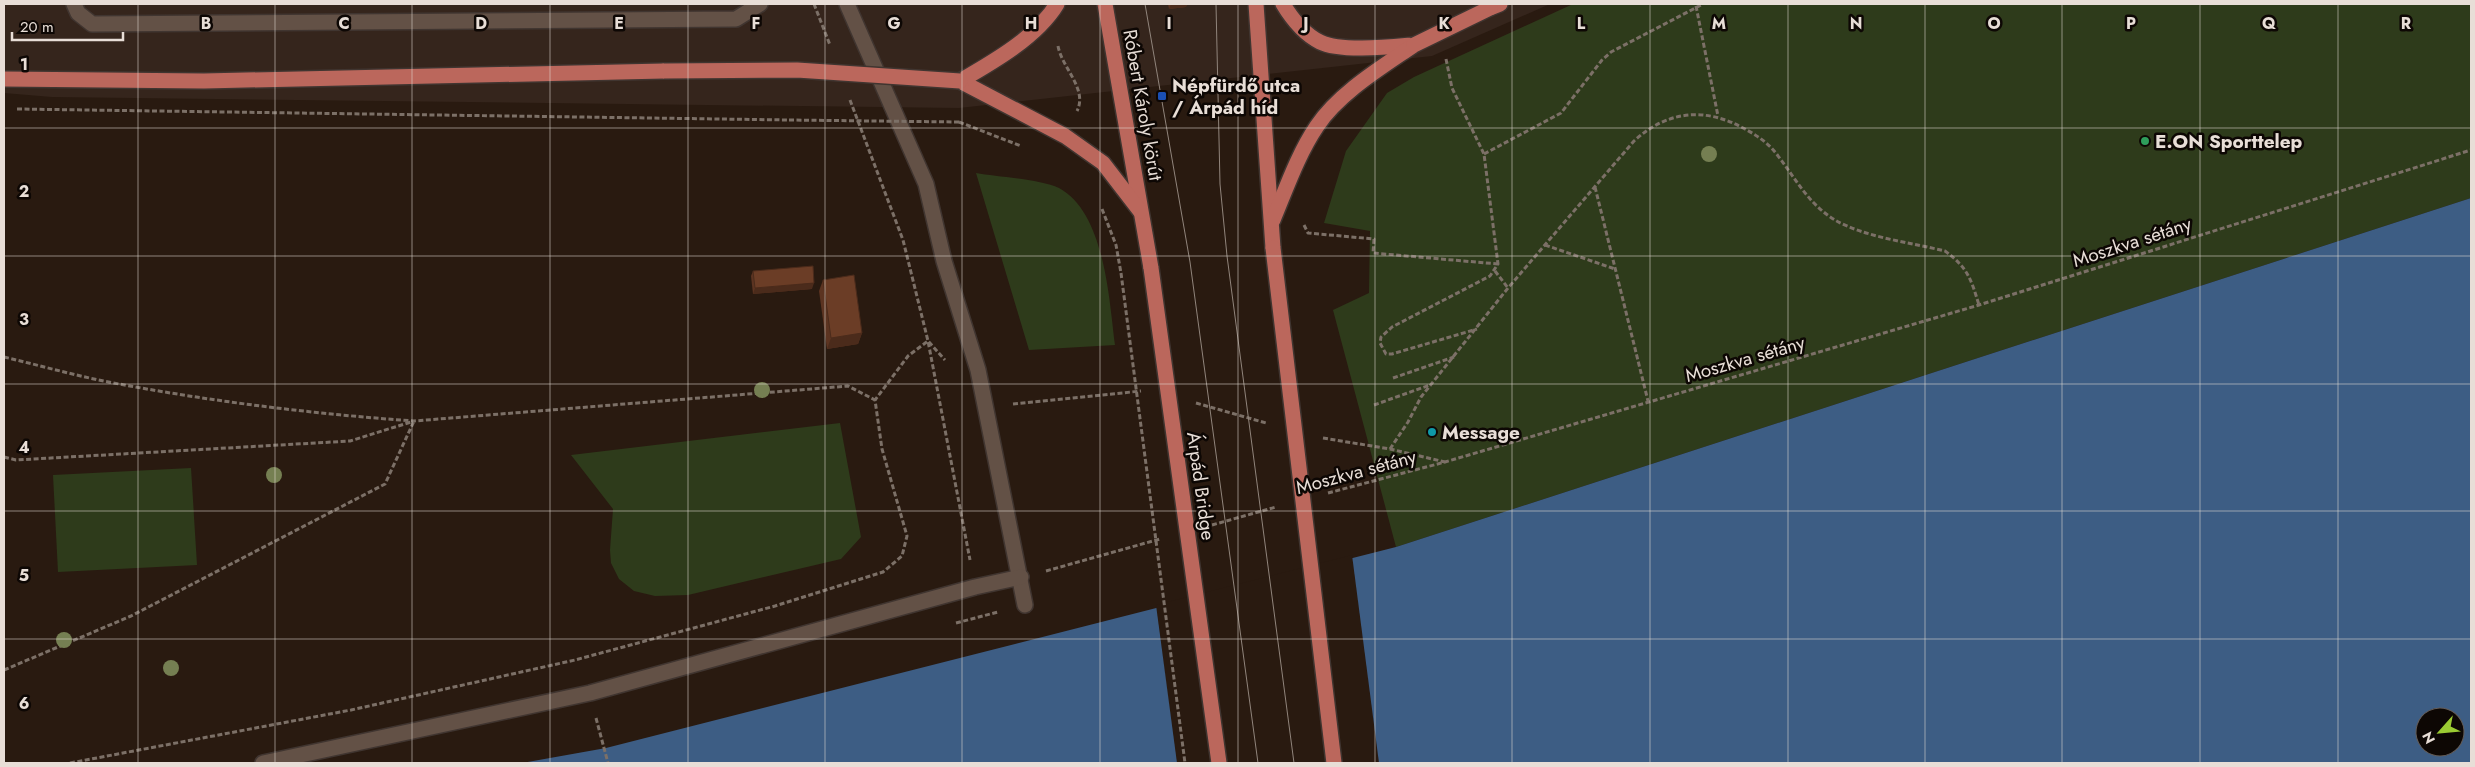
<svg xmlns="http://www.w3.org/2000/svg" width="2475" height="767" viewBox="0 0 2475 767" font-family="Jost,sans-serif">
	<rect width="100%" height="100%" fill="#291a10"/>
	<!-- commercial -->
	<path fill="#35251c" d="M4 4H1550L1432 56 959 108 52 97 4 93Z"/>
	<!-- green -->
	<g fill="#2e3b1b">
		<path d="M1573 4H2471V198L1396 547 1333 310 1369 293 1370 231 1324 223 1346 151 1387 93 1414 77Z"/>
		<path d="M976 173C998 177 1040 179 1059 188 1105 213 1109 299 1115 345L1029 350Z"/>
		<path d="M840 423 861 537 841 559 688 595 655 596 634 591 619 579 611 563 610 550 613 509 571 455Z"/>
		<path d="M191 468 197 565 58 572 53 475Z"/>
	</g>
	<!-- water -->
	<path fill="#3d5d84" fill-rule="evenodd" d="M2471 198V763H522L606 748 1396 547ZM2425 717H2455V747H2425Z"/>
	<!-- pier -->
	<path fill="#291a10" d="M1352 555 1379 763H1177L1156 605Z"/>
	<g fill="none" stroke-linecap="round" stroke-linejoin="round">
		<!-- minor casing -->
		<g stroke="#403530" stroke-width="18">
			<g id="minor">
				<path d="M74 4 78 13 92 24 736 19 760 4"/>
				<path d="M847 4 926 184 944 261 978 370 1025 605"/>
				<path d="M263 763 590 693 975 587 1021 577"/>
			</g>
		</g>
		<!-- major casing -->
		<g stroke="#403530" stroke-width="18">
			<g id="major">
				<path d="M1105 4 1151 268"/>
				<path d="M1256 4 1273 248"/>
				<path d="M1283 4C1292 19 1304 34 1320 42 1340 52 1389 47 1412 45"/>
				<path d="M1490 8 1500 4"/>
				<path d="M4 79 204 81 664 71"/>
				<path d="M960 81 1065 136 1103 163 1140 211"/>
				<path d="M960 81C993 62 1037 37 1057 4"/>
				<path d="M1273 220C1286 189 1298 154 1317 126 1339 93 1382 67 1414 45"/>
			</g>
		</g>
		<!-- path -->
		<g stroke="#7c7067" stroke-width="3" stroke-dasharray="5 2.5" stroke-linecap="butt">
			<path d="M814 4 830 45"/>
			<path d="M1696 6 1718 116"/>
			<path d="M1058 46C1062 68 1088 89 1077 111"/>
			<path d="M1446 59 1452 88 1484 154 1498 264 1490 276 1392 327 1381 337 1380 343 1386 354H1392L1477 329"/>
			<path d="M850 100 903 240 928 341 970 560"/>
			<path d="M17 109 789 120"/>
			<path d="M959 122 1021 146"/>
			<path d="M1484 154 1561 113 1602 60 1611 52 1703 4"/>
			<path d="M1595 187 1648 401"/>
			<path d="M1102 209 1116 245 1121 273"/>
			<path d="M1304 225 1308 233 1374 239 1373 253 1498 264"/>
			<path d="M1545 245 1615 269"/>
			<path d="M1495 271 1508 288"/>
			<path d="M4 357C42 366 80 377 119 384 216 402 315 414 414 421L848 386 875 400"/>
			<path d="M1393 378 1454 357"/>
			<path d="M1196 403 1266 423"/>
			<path d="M1013 404 1141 391"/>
			<path d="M1374 405 1430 385"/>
			<path d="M1323 438 1390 449 1445 462"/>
			<path d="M1390 449 1408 422 1421 397 1508 288 1634 141C1668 110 1706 107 1745 129 1756 135 1767 142 1775 152 1795 177 1807 203 1835 220 1864 237 1912 243 1945 251 1968 268 1971 279 1979 305"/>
			<path d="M4 457 16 460 350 441 411 422"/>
			<path d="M1328 493 1445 462 1979 305 2471 150"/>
			<path d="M1212 525 1276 507"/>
			<path d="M1046 571 1160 539"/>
			<path d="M956 623 998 612"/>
			<path d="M4 670 131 616 385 484 414 421"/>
			<path d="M596 718 608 763"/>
			<path d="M70 763 351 710 575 660 775 606 883 572 902 556 907 536 882 449 875 400 908 356 928 341 945 360"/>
		</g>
		<!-- minor -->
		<use href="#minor" stroke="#635146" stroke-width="15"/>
		<!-- major -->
		<use href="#major" stroke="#bb675c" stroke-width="15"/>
		<!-- tram -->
		<g stroke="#91857c" stroke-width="1">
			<path d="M1145 4 1190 262 1258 763"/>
			<path d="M1216 4 1220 184 1227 256 1294 763"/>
		</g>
		<!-- major-bridge casing -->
		<g stroke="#403530" stroke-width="18" stroke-linecap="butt">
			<g id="major-bridge">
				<path d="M1414 45 1490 8"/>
				<path d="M664 71 797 70 960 81"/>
				<path d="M1273 248 1334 763"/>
				<path d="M1151 268 1219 763"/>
			</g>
		</g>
		<!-- path-bridge -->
		<g stroke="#7c7067" stroke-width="3" stroke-dasharray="5 2.5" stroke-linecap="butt">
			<path d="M789 120 959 122"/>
			<path d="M1121 273 1185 763"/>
		</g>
		<!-- major-bridge -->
		<use href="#major-bridge" stroke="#bb675c" stroke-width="15"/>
	</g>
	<!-- trees -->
	<g fill="#757f52">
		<circle cx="1709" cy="154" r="8"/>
		<circle cx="762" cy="390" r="8"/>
		<circle cx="274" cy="475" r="8"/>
		<circle cx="64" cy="640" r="8"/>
		<circle cx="171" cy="668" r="8"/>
	</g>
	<!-- wall -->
	<g fill="#5c3421">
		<path d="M1168 4H1187L1186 7 1169 9Z"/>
		<path d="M753 271 812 289 753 294 751 276Z"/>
		<path d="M823 280 862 333 858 344 827 349 819 291Z"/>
	</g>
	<!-- shaded-wall -->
	<g fill="#4b2b1b">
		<path d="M1171 4H1187L1186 7 1169 9Z"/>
		<path d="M814 283 812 289 753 294 755 288Z"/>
		<path d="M862 333 858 344 827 349 831 338Z"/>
	</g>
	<!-- building -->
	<g fill="#6b3d26" stroke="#4b2b1b">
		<path d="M813 266 814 283 755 288 753 271Z"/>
		<path d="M854 275 862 333 831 338 823 280Z"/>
	</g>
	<!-- grid -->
	<path fill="none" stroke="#e8ded7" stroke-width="1" stroke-opacity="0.55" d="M138 4V763M275 4V763M412 4V763M550 4V763M688 4V763M825 4V763M962 4V763M1100 4V763M1238 4V763M1375 4V763M1512 4V763M1650 4V763M1788 4V763M1925 4V763M2062 4V763M2200 4V763M2338 4V763M4 128H2471M4 256H2471M4 384H2471M4 511H2471M4 639H2471"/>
	<!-- markers -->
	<rect fill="#1a4fb4" stroke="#0d0704" stroke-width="2" x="1157" y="91" width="10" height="10" rx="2.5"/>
	<circle fill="#2e9e5b" stroke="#0d0704" stroke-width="2" cx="2145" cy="141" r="5"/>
	<circle fill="#0f9aa8" stroke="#0d0704" stroke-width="2" cx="1432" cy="432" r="5"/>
	<g text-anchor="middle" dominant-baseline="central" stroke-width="5" stroke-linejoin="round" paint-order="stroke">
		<!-- poi labels -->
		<g font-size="19" font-weight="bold" fill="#e8ded7" stroke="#0d0704" text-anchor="start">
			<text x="1172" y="85">Népfürdő utca<tspan x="1172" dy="22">/ Árpád híd</tspan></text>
			<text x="2155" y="141">E.ON Sporttelep</text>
			<text x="1442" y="432">Message</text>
		</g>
		<!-- street labels -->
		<g font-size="19" fill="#e8ded7" stroke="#0d0704">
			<text transform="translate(1143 105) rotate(80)">Róbert Károly körút</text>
			<text transform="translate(2132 242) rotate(-18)">Moszkva sétány</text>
			<text transform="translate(1745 359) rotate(-16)">Moszkva sétány</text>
			<text transform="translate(1356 472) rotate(-15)">Moszkva sétány</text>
			<text transform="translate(1201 486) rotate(82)">Árpád Bridge</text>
		</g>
	</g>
	<g font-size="16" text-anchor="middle" font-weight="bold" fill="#e8ded7" stroke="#0d0704" stroke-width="5" stroke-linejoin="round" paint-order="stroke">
		<text x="206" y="29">B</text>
		<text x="344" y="29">C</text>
		<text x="481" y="29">D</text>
		<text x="619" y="29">E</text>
		<text x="756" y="29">F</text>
		<text x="894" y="29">G</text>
		<text x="1031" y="29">H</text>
		<text x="1169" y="29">I</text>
		<text x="1306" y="29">J</text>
		<text x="1444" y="29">K</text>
		<text x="1581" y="29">L</text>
		<text x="1719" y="29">M</text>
		<text x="1856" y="29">N</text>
		<text x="1994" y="29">O</text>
		<text x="2131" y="29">P</text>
		<text x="2269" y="29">Q</text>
		<text x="2406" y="29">R</text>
		<text x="24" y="70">1</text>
		<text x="24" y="197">2</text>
		<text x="24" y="325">3</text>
		<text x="24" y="453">4</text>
		<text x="24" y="581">5</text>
		<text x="24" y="709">6</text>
	</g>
	<!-- border -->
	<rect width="2475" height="767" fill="none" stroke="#e8ded7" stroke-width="10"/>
	<!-- north arrow -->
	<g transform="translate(2440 732) rotate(243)"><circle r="24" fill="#0d0704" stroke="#655d58"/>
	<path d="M0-4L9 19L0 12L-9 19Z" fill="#9bcb33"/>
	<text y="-8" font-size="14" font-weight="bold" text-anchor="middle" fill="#e8ded7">N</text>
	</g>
	<!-- scale -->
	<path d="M12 32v8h111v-8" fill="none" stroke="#e8ded7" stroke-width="2.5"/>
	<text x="20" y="32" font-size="15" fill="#e8ded7" stroke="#0d0704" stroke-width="4" paint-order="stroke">20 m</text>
</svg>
